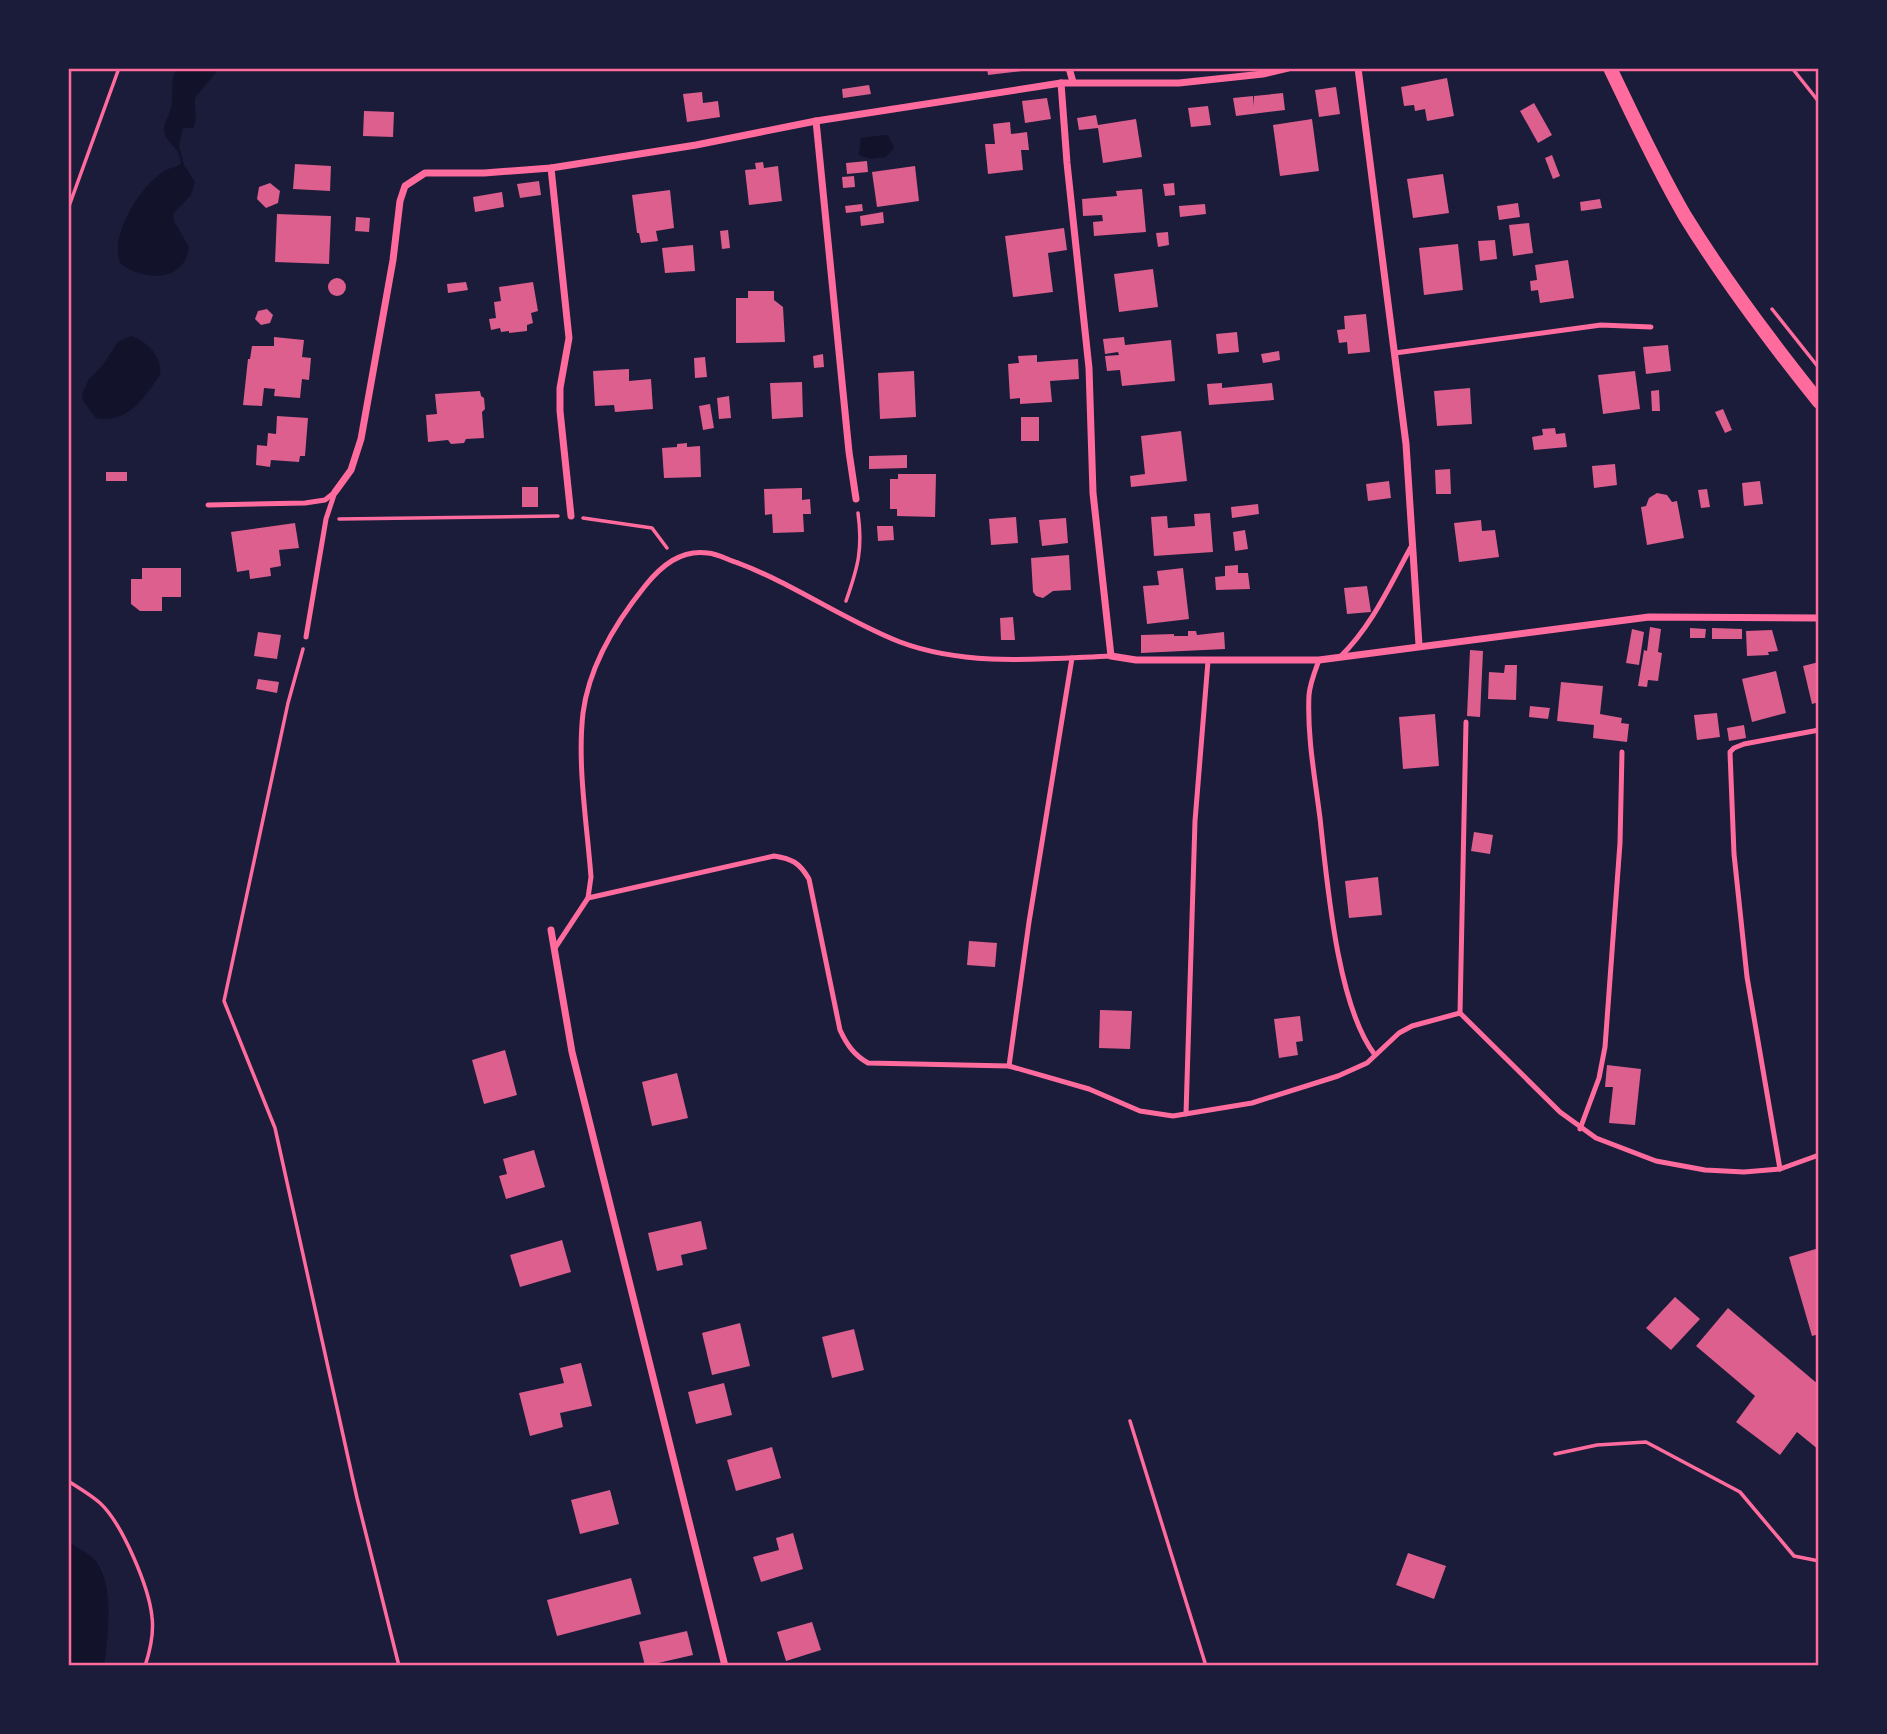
<svg xmlns="http://www.w3.org/2000/svg" width="1887" height="1734" viewBox="0 0 1887 1734" font-family="'Source Sans 3',sans-serif">
	<rect width="100%" height="100%" fill="#1b1b3a"/>
	<!-- water -->
	<g fill="#12122b">
		<path d="M176 68H220L196 96C192 107 199 117 193 128H183L179 146 184 165 195 182 191 195 173 214 174 221 189 247C184 283 145 281 121 264 108 237 139 189 161 173 167 168 174 168 181 164 180 148 171 147 165 135 161 126 169 117 171 108 174 94 170 82 176 68Z"/>
		<path d="M885 135H888L894 148 886 157 870 159 859 155 861 138Z"/>
		<path d="M131 336C147 341 163 357 160 375 144 398 128 424 96 418L83 401 82 394 89 379 102 366 118 342Z"/>
		<path d="M68 1542C76 1547 85 1551 92 1557 116 1579 108 1637 104 1666H68Z"/>
	</g>
	<!-- building -->
	<g fill="#dd5f8e">
		<path d="M987 68H1030V70L988 75Z"/>
		<path d="M1447 78 1454 116 1427 121 1425 109 1415 111 1414 105 1404 106 1401 87Z"/>
		<path d="M869 85 871 94 843 98 842 89Z"/>
		<path d="M1336 87 1340 114 1319 117 1315 90Z"/>
		<path d="M702 92 703 103 718 101 720 117 687 122 683 94Z"/>
		<path d="M1283 93 1285 110 1236 116 1233 98 1253 96 1254 106V96Z"/>
		<path d="M1047 98 1051 119 1025 123 1022 101Z"/>
		<path d="M1534 103 1552 135 1538 143 1520 111Z"/>
		<path d="M1208 106 1211 125 1191 127 1188 108Z"/>
		<path d="M364 111 394 112 393 137 363 136Z"/>
		<path d="M1096 115 1098 125 1136 119 1142 157 1103 163 1098 128 1079 130 1077 118Z"/>
		<path d="M1312 119 1319 171 1280 176 1273 125Z"/>
		<path d="M1010 122 1011 134 1027 132 1029 150H1021L1023 170 988 174 985 144H995L993 124Z"/>
		<path d="M1552 155 1560 176 1553 179 1545 158Z"/>
		<path d="M867 161 868 172 847 174 846 163Z"/>
		<path d="M763 162 764 168 778 166 782 201 749 205 745 170 756 169 755 163Z"/>
		<path d="M295 164 331 166 330 191 293 189Z"/>
		<path d="M915 166 919 201 877 207 872 172Z"/>
		<path d="M1443 174 1449 213 1413 218 1407 179Z"/>
		<path d="M854 176 855 187 843 188 842 177Z"/>
		<path d="M539 181 541 195 520 198 517 184Z"/>
		<path d="M270 183 280 191 278 203 266 208 257 199 259 187Z"/>
		<path d="M1174 183 1175 195 1165 196 1163 184Z"/>
		<path d="M1142 189 1146 232 1094 236 1093 222 1103 221 1102 215 1083 216 1082 199 1117 196 1116 191Z"/>
		<path d="M670 190 674 228 656 231 658 241 641 243 639 233H637L632 195Z"/>
		<path d="M502 192 504 207 475 212 473 197Z"/>
		<path d="M1600 199 1602 208 1581 211 1580 202Z"/>
		<path d="M1518 203 1520 217 1499 220 1497 206Z"/>
		<path d="M862 204 863 211 846 213 845 206Z"/>
		<path d="M1205 204 1206 214 1180 217 1179 206Z"/>
		<path d="M883 212 884 223 861 226 860 216Z"/>
		<path d="M277 214 331 216 329 264 275 262Z"/>
		<path d="M356 217 370 218 369 232 355 231Z"/>
		<path d="M1529 223 1533 253 1513 256 1509 225Z"/>
		<path d="M1064 228 1067 250 1048 253 1053 292 1013 297 1005 236Z"/>
		<path d="M728 230 730 248 722 249 720 231Z"/>
		<path d="M1168 232 1169 245 1158 247 1156 233Z"/>
		<path d="M1495 240 1497 259 1480 261 1478 241Z"/>
		<path d="M1458 244 1463 290 1424 295 1419 248Z"/>
		<path d="M693 245 695 271 665 273 662 248Z"/>
		<path d="M1568 260 1574 298 1540 303 1538 290 1531 291 1530 281 1537 280 1535 265Z"/>
		<path d="M1153 269 1158 307 1119 312 1114 274Z"/>
		<circle cx="337" cy="287" r="9"/>
		<path d="M466 282 468 290 448 293 447 284Z"/>
		<path d="M533 282 538 311 531 313 533 323 527 325V331L509 333V331L501 332 500 328 491 330 489 319 496 318 494 302 501 301 499 287Z"/>
		<path d="M748 291H774V300L783 307 785 342 736 343V298H748Z"/>
		<path d="M267 309 273 315 270 323 261 325 255 319 258 311Z"/>
		<path d="M1366 314 1370 352 1348 354 1347 342 1339 343 1337 330 1345 329 1344 316Z"/>
		<path d="M1237 332 1239 352 1218 354 1216 334Z"/>
		<path d="M274 337 304 340 302 357 311 358 309 380 302 379 300 398 274 396 275 389 264 388 262 406 243 405 248 359H250L252 346H274Z"/>
		<path d="M1124 337 1125 345 1171 340 1175 381 1122 386 1120 370 1107 371 1105 356 1119 355 1118 352 1105 354 1103 339Z"/>
		<path d="M1668 345 1671 371 1646 374 1643 347Z"/>
		<path d="M1279 351 1280 360 1263 363 1261 354Z"/>
		<path d="M823 354 824 367 814 368 813 356Z"/>
		<path d="M1037 355V362L1078 359 1079 379 1050 381 1052 402 1020 404V398L1010 399 1008 364 1019 363 1018 356Z"/>
		<path d="M705 357 707 377 695 378 694 358Z"/>
		<path d="M629 369V381L651 379 653 409 615 412 614 405 595 406 593 371Z"/>
		<path d="M914 371 916 417 880 419 878 373Z"/>
		<path d="M1635 371 1640 409 1603 414 1598 375Z"/>
		<path d="M802 382 803 417 772 419 770 383Z"/>
		<path d="M1222 383V388L1272 383 1274 400 1209 405 1207 384Z"/>
		<path d="M1470 388 1472 424 1437 426 1434 391Z"/>
		<path d="M1659 390 1660 411H1652L1651 391Z"/>
		<path d="M480 391 481 396 484 398 485 409 482 412 484 438 466 439 464 443 451 444 448 440 428 442 426 415 437 414 435 394Z"/>
		<path d="M729 396 731 418 719 419 717 398Z"/>
		<path d="M710 404 714 428 703 430 699 406Z"/>
		<path d="M1723 409 1732 430 1725 433 1715 412Z"/>
		<path d="M277 416 308 418 305 456H300L299 462 271 460 270 467 256 465 257 445 267 446 268 433 276 434Z"/>
		<rect x="1021" y="417" width="18" height="24"/>
		<path d="M1555 428 1556 434 1565 433 1567 447 1534 450 1532 437 1543 435 1542 429Z"/>
		<path d="M1181 431 1187 481 1131 487 1130 476 1145 474 1141 436Z"/>
		<path d="M687 443V447L700 446 701 477 664 478 662 448 677 447V444Z"/>
		<path d="M907 455V468L869 469V456Z"/>
		<path d="M1615 464 1617 485 1594 488 1592 466Z"/>
		<path d="M1450 469 1451 494H1436L1435 470Z"/>
		<rect x="106" y="472" width="21" height="9"/>
		<path d="M898 474H936L935 517 897 516V509H890V479H898Z"/>
		<path d="M1389 481 1391 498 1368 501 1366 484Z"/>
		<path d="M1760 481 1763 504 1744 506 1742 483Z"/>
		<rect x="522" y="487" width="16" height="20"/>
		<path d="M802 488V500L810 499 811 514H803L804 532 773 533 772 514 765 515 764 489Z"/>
		<path d="M1707 489 1710 507 1701 508 1698 490Z"/>
		<path d="M1657 493 1667 495 1672 502 1677 501 1684 538 1647 545 1641 507 1646 506 1649 498Z"/>
		<path d="M1258 504 1259 514 1232 518 1231 507Z"/>
		<path d="M1210 513 1213 552 1154 556 1151 517 1167 516 1168 528 1195 526 1194 514Z"/>
		<path d="M1016 517 1018 543 991 545 989 519Z"/>
		<path d="M1066 518 1068 543 1042 546 1039 520Z"/>
		<path d="M1481 520 1482 531 1495 530 1499 557 1459 562 1454 523Z"/>
		<path d="M295 523 299 548 279 550 281 566 270 568 271 576 250 579 249 570 237 572 231 532Z"/>
		<path d="M877 526H893L894 540 878 541Z"/>
		<path d="M1245 530 1248 549 1235 551 1233 532Z"/>
		<path d="M1069 555 1071 590 1053 591 1043 598 1036 596 1033 592 1031 558Z"/>
		<path d="M1238 565V573H1248L1250 589 1216 590 1215 577 1225 576V566Z"/>
		<path d="M142 568H181V597H162V611H140L131 604V579H142Z"/>
		<path d="M1183 568 1189 619 1147 624 1143 586 1159 585 1157 571Z"/>
		<path d="M1367 586 1371 612 1347 614 1344 588Z"/>
		<path d="M1013 617 1015 640H1001L1000 618Z"/>
		<path d="M1650 627 1661 629 1658 652 1662 653 1658 681 1648 680 1647 687 1638 686 1644 650 1647 651Z"/>
		<path d="M1690 628 1706 629 1705 638H1690Z"/>
		<path d="M1712 628 1742 629V639H1712Z"/>
		<path d="M1632 629 1644 632 1639 665 1626 663Z"/>
		<path d="M1772 630 1778 651 1768 652 1769 655 1747 656 1746 631Z"/>
		<path d="M1188 631H1196L1197 635 1224 632 1225 649 1141 653V635L1174 634V636H1188Z"/>
		<path d="M258 632 281 635 277 659 254 656Z"/>
		<path d="M1470 650 1483 651 1480 717 1467 716Z"/>
		<path d="M1819 662V702L1812 704 1803 666Z"/>
		<path d="M1505 665H1517L1516 700 1488 699 1489 672 1504 673Z"/>
		<path d="M1776 671 1786 713 1752 722 1742 679Z"/>
		<path d="M258 679 279 682 277 693 256 689Z"/>
		<path d="M1561 682 1603 686 1600 714 1622 718 1621 723 1629 724 1627 742 1593 738 1594 725 1557 721Z"/>
		<path d="M1530 706 1550 708 1548 719 1529 717Z"/>
		<path d="M1717 713 1720 737 1697 740 1694 715Z"/>
		<path d="M1435 714 1439 766 1403 769 1399 717Z"/>
		<path d="M1744 725 1746 738 1729 741 1727 728Z"/>
		<path d="M1474 832 1493 835 1490 854 1471 851Z"/>
		<path d="M1378 877 1382 915 1349 918 1345 881Z"/>
		<path d="M969 941 997 943 995 967 967 965Z"/>
		<path d="M1100 1010 1132 1011 1130 1049 1099 1048Z"/>
		<path d="M1300 1016 1303 1041 1296 1042 1298 1055 1279 1058 1274 1019Z"/>
		<path d="M505 1050 517 1095 484 1104 472 1060Z"/>
		<path d="M1607 1065 1641 1069 1635 1125 1609 1123 1613 1087H1605Z"/>
		<path d="M677 1073 688 1118 652 1126 642 1082Z"/>
		<path d="M534 1150 545 1187 506 1199 499 1176 507 1174 503 1159Z"/>
		<path d="M701 1221 707 1249 681 1255 683 1265 657 1271 648 1233Z"/>
		<path d="M562 1240 571 1272 520 1287 510 1255Z"/>
		<path d="M1819 1248V1334L1812 1336 1789 1257Z"/>
		<path d="M1675 1297 1700 1319 1671 1350 1646 1328Z"/>
		<path d="M1728 1308 1819 1385V1450L1797 1432 1780 1455 1736 1422 1755 1396 1696 1346Z"/>
		<path d="M740 1323 750 1366 712 1375 702 1333Z"/>
		<path d="M854 1329 864 1370 832 1378 822 1337Z"/>
		<path d="M581 1363 592 1406 560 1413 563 1427 530 1436 519 1393 564 1383 560 1368Z"/>
		<path d="M724 1383 732 1415 696 1424 688 1392Z"/>
		<path d="M772 1447 781 1478 736 1491 727 1460Z"/>
		<path d="M610 1490 619 1524 580 1534 571 1500Z"/>
		<path d="M793 1533 803 1569 761 1582 753 1557 779 1550 776 1538Z"/>
		<path d="M1408 1553 1446 1566 1434 1599 1396 1585Z"/>
		<path d="M631 1578 641 1614 557 1636 547 1600Z"/>
		<path d="M812 1622 821 1650 786 1661 777 1632Z"/>
		<path d="M687 1631 693 1655 645 1666 639 1642Z"/>
	</g>
	<g fill="none" stroke-linecap="round" stroke-linejoin="round">
		<!-- path -->
		<g stroke="#ff6b9d" stroke-width="3.5">
			<path d="M1792 68 1819 102"/>
			<path d="M68 209 119 68"/>
			<path d="M1772 309 1819 368"/>
			<path d="M583 518 652 528 667 548"/>
			<path d="M339 519 558 516"/>
			<path d="M846 601C858 567 863 549 858 513"/>
			<path d="M303 649 288 703 224 1001 275 1128 357 1498 399 1666"/>
			<path d="M1130 1421 1206 1666"/>
			<path d="M1555 1454 1597 1445 1646 1442 1740 1492 1794 1556 1819 1561"/>
			<path d="M68 1481C79 1488 91 1495 100 1503 122 1523 149 1587 152 1617 154 1633 150 1651 145 1666"/>
		</g>
		<!-- service -->
		<g stroke="#ff6b9d" stroke-width="5">
			<path d="M1395 353 1601 325 1651 327"/>
			<path d="M208 505 305 503 325 500 335 492"/>
			<path d="M306 637 326 519 335 492"/>
			<path d="M1340 657C1372 626 1390 585 1411 547"/>
			<path d="M1319 660C1315 671 1310 683 1309 695 1307 736 1315 778 1320 818 1327 881 1337 1006 1375 1055"/>
			<path d="M588 898 774 856C792 859 799 862 809 879L840 1030C847 1045 854 1055 868 1063L1009 1066 1089 1089 1140 1111 1173 1116 1252 1103 1338 1076 1367 1063 1399 1033 1412 1026 1460 1013 1560 1112 1596 1138 1656 1161 1705 1170 1744 1172 1780 1169 1819 1155"/>
			<path d="M555 948 588 898 591 877C587 824 577 765 583 713 589 666 616 622 645 586 661 566 681 549 708 553 718 554 728 560 738 563 794 584 844 620 900 642 967 667 1041 659 1111 656"/>
			<path d="M1460 1013 1466 722"/>
			<path d="M1009 1066 1029 922 1072 658"/>
			<path d="M1186 1114 1195 821 1208 661"/>
			<path d="M1580 1129 1599 1078 1605 1047 1620 843 1622 752"/>
			<path d="M1780 1169 1747 977 1734 854 1730 752 1734 748 1744 744 1819 730"/>
		</g>
		<!-- minor -->
		<g stroke="#ff6b9d" stroke-width="7">
			<path d="M1069 68 1073 82"/>
			<path d="M1358 68 1406 444 1419 645"/>
			<path d="M1061 83 1067 163 1089 368 1093 493 1111 656 1136 660H1319L1649 617 1819 618"/>
			<path d="M816 121 849 452 856 499"/>
			<path d="M551 168 569 338 560 388V411L571 516"/>
			<path d="M335 492 351 470 361 439 393 260 400 201 405 186 425 173H484L551 168 696 145 816 121 1061 83H1179L1263 74 1288 68"/>
			<path d="M551 930 572 1052 725 1666"/>
		</g>
		<!-- secondary -->
		<path stroke="#ff6b9d" stroke-width="14" d="M1610 68C1634 118 1657 168 1685 216 1725 281 1771 342 1819 402"/>
	</g>
	<!-- border -->
	<rect width="1887" height="1734" fill="none" stroke="#1b1b3a" stroke-width="140"/>
	<rect x="70" y="70" width="1747" height="1594" fill="none" stroke="#ff6b9d" stroke-width="2.5"/>
</svg>
